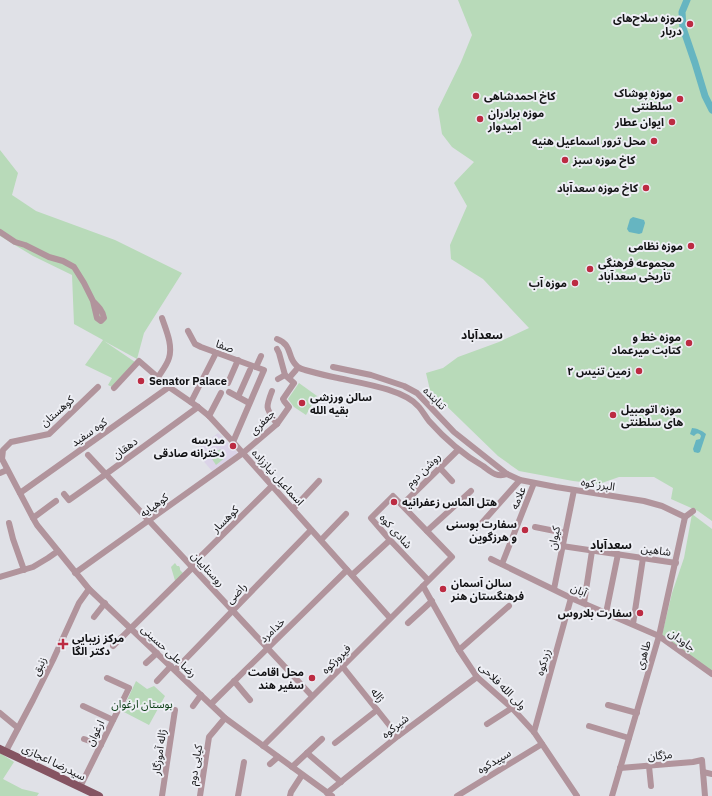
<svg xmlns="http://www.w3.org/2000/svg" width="712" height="796" viewBox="0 0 712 796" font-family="'IBM Plex Sans','Noto Sans Arabic',sans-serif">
	<rect width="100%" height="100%" fill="#e0e1e7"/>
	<!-- education -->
	<path fill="#dbd3e8" d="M218 433 238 453 212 471 195 451Z"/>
	<!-- green -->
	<g fill="#b8dab9">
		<path d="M458 0H712V521L698 511 671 499 673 488 654 477H619L599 484 573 481 519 471 498 456 430 390 426 373 443 368 458 357 499 342 529 328 483 279 451 259 450 245 467 206 454 183 474 162 452 147 442 134 438 109 461 62 472 35Z"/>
		<path d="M0 150 18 173 12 195 36 211 115 240 182 273 144 333 137 359 104 341 135 362 114 388 108 385 112 378 85 365 103 340 74 324 72 275 33 256 0 236Z"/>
		<path d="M299 383 317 396 306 415 294 407 288 399Z"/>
		<path d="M220 449 226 457 216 465 210 456Z"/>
		<path d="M692 514 712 529V672L662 635 672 593 684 558Z"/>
		<path d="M175 563 177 566H179L180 568V570L183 573 176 584 171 567Z"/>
		<path d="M136 681 147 689 154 686 165 696 149 725 122 711Z"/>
		<path d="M0 753 14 762 3 779 22 789 39 793 37 796H0Z"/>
	</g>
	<!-- water -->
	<g fill="#66b5c1">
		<path d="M633 217 644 220 645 223 642 233 639 234 629 232 627 229 630 219Z"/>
		<path d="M692 428C696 428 703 431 706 434L700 452 698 453 694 452 693 449 696 440 700 439 701 436C700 434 699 433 696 434L694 436 690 434Z"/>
	</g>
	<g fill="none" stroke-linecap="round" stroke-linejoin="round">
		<!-- river -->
		<path stroke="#66b5c1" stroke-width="7" d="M687 0 682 12 683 28 695 63 705 96 712 110"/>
		<!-- minor -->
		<g stroke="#b1949c" stroke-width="6">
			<path d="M0 232 15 242 25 245 49 257 63 261 74 267 84 283 93 301 97 318 101 321 104 318C103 311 98 306 93 301"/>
			<path d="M188 331 195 344 201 347 264 370 233 442"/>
			<path d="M277 339C293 345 287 357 296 365 298 368 302 369 305 370 316 373 327 376 338 378 360 383 403 389 418 406 422 410 425 416 429 421 445 439 462 454 483 466 491 472 497 478 507 474"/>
			<path d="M256 367 261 356"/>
			<path d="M333 367 371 375 404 386 417 393 454 432 507 474 520 480 556 487 644 501 662 506 685 517"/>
			<path d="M158 377C162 371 167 365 169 358 173 345 166 330 162 318"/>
			<path d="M289 378 296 370"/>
			<path d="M278 379 285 375"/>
			<path d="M228 383 238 360"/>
			<path d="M98 387 49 434 11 442 3 450 2 459 33 518 37 525 89 589 225 718 332 796"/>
			<path d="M114 388 139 361 169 387 198 407 209 416 233 442 390 618"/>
			<path d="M272 391C265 409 266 408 277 424"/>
			<path d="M229 392 249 403"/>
			<path d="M238 397 250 370"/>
			<path d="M191 402 216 353"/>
			<path d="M209 416 221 393"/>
			<path d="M88 455 312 696"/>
			<path d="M440 468 452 481"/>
			<path d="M0 473 7 470"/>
			<path d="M20 493 169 387"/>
			<path d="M64 494 69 500 106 474 198 407"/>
			<path d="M402 505 458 450"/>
			<path d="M293 509 319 481"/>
			<path d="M685 517 693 511"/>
			<path d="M33 518 56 501"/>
			<path d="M9 523 13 539 24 570"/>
			<path d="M480 525 520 480"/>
			<path d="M535 527 565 533"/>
			<path d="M427 531 471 491"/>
			<path d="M321 540 346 514"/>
			<path d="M562 546 676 563"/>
			<path d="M491 559 571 598 659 636 712 674"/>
			<path d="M502 564 534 483"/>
			<path d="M191 566 272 486"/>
			<path d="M75 573 243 453 277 424 289 407 284 401 283 399 294 383 285 375 279 353 277 349"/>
			<path d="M352 575 390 540"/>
			<path d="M0 577 33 567 48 558 58 551"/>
			<path d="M423 586 459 650 477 677 512 708 534 732 577 796"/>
			<path d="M554 589 574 490"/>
			<path d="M584 603 592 551"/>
			<path d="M606 613 618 554"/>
			<path d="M94 617 105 603"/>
			<path d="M408 623 432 601"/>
			<path d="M633 624 643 558"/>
			<path d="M113 646 193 567"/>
			<path d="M459 650 509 606"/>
			<path d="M146 663 157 653"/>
			<path d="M342 666 398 736"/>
			<path d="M175 670 311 530"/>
			<path d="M157 681 171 666"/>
			<path d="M234 681 250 700"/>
			<path d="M211 704 347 570"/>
			<path d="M608 705 637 713"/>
			<path d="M83 706 113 720"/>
			<path d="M193 706 201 695"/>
			<path d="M0 713 18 728"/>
			<path d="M487 724 512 708"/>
			<path d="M589 726 629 738"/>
			<path d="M534 732 571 598"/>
			<path d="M84 739 101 745"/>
			<path d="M335 743 377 710"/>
			<path d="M263 746C326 683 389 620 452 557L393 496 371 518 390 540 428 580"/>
			<path d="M6 751 33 700 53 660 79 603 89 589"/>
			<path d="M307 753 341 782"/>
			<path d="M270 764 278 757"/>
			<path d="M649 766 651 786"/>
			<path d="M292 767 322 739"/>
			<path d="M620 768 693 762 702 760 705 796"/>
			<path d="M703 772 712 774"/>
			<path d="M80 787 129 688 107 678"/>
			<path d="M327 793 398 736 477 677"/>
			<path d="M162 796 175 710"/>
			<path d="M200 796 209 737 225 718"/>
			<path d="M238 796 244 762"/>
			<path d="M290 796 291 792 302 775"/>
			<path d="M457 796 542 744"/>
			<path d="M612 796 659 636 685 517"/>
		</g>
		<!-- major -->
		<path stroke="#855462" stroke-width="8" d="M0 749 99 796"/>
	</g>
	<!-- markers -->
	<g fill="#bc2b42" stroke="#edeef4" stroke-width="1.5">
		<circle cx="690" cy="24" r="4"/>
		<circle cx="476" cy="96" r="4"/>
		<circle cx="680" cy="99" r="4"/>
		<circle cx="480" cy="119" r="4"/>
		<circle cx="672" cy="122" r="4"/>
		<circle cx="654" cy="141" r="4"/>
		<circle cx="565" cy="160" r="4"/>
		<circle cx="646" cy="188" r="4"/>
		<circle cx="691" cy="246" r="4"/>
		<circle cx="590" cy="269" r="4"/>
		<circle cx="575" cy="283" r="4"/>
		<circle cx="689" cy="343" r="4"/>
		<circle cx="639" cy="371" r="4"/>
		<circle cx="141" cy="381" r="4"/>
		<circle cx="302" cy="403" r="4"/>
		<circle cx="613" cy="415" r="4"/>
		<circle cx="233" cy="446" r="4"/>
		<circle cx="394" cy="502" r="4"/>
		<circle cx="525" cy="530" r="4"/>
		<circle cx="443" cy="589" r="4"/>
		<circle cx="640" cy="613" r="4"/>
		<path d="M61 638h4v4h4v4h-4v4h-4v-4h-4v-4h4z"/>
		<circle cx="312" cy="678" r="4"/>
	</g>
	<g text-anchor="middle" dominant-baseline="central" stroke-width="4" stroke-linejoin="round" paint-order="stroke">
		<!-- poi labels -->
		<g font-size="11" font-weight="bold" fill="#121214" stroke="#edeef4" text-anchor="end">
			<text x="682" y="18">موزه سلاح‌های<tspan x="682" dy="13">دربار</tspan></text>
			<text x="672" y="93">موزه پوشاک<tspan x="672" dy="13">سلطنتی</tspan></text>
			<text x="484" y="96" text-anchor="start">کاخ احمدشاهی</text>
			<text x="488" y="113" text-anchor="start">موزه برادران<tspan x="488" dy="13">امیدوار</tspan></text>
			<text x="664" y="122">ایوان عطار</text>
			<text x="646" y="141">محل ترور اسماعیل هنیه</text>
			<text x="573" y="160" text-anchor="start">کاخ موزه سبز</text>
			<text x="638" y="188">کاخ موزه سعدآباد</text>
			<text x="683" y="246">موزه نظامی</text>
			<text x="598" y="263" text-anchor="start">مجموعه فرهنگی<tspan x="598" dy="13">تاریخی سعدآباد</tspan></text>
			<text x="567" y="283">موزه آب</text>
			<text x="681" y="337">موزه خط و<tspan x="681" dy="13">کتابت میرعماد</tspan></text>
			<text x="631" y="371">زمین تنیس ۲</text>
			<text x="149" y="381" text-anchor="start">Senator Palace</text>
			<text x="310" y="397" text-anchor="start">سالن ورزشی<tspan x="310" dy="13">بقیه الله</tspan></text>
			<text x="621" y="409" text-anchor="start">موزه اتومبیل<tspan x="621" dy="13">های سلطنتی</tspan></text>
			<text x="225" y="440">مدرسه<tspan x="225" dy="13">دخترانه صادقی</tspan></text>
			<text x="402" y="502" text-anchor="start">هتل الماس زعفرانیه</text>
			<text x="517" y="524">سفارت بوسنی<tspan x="517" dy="13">و هرزگوین</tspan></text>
			<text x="451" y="583" text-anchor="start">سالن آسمان<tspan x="451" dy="13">فرهنگستان هنر</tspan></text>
			<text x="632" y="613">سفارت بلاروس</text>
			<text x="72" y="638" text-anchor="start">مرکز زیبایی<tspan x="72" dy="13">دکتر الگا</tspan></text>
			<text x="304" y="672">محل اقامت<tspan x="304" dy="13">سفیر هند</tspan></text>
		</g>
		<!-- street labels -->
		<g font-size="11" fill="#121214" stroke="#edeef4">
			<text transform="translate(225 346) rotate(19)">صفا</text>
			<text transform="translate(435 398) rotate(45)">تنابنده</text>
			<text transform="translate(57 411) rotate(-41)">کوهستان</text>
			<text transform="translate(262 422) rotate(-45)">جعفری</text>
			<text transform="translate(89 432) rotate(-35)">کوه سفید</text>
			<text transform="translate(125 448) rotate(-37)">دهقان</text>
			<text transform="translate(423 470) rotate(-45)">روشن دوم</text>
			<text transform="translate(278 477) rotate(48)">اسماعیل نیاززاده</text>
			<text transform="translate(598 484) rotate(9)">البرز کوه</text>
			<text transform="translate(518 498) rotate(-68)">علامه</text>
			<text transform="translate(154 505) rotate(-36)">کوهپایه</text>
			<text transform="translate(225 519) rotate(-45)">کوهسار</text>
			<text transform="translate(396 531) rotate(48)">شادی کوه</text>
			<text transform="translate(554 538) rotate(-79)">کیوان</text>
			<text transform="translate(656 550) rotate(8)">شاهین</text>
			<text transform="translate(208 569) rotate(47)">روستاییان</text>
			<text transform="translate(579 590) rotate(24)">آبان</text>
			<text transform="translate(236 593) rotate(-46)">راضی</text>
			<text transform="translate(272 630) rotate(-44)">خدامرد</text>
			<text transform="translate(682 640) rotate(36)">جاودان</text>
			<text transform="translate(169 651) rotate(43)">رضا علی حسینی</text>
			<text transform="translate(643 655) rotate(-74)">طاهری</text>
			<text transform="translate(336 659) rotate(-45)">فیروزکوه</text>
			<text transform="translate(543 662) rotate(-74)">زردکوه</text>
			<text transform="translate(39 666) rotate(-64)">زنبق</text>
			<text transform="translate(503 686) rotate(45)">ولی‌ الله فلاحی</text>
			<text transform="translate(378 695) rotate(52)">ژاله</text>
			<text transform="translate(395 726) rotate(-38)">شیرکوه</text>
			<text transform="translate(95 733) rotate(-64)">ارغوان</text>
			<text transform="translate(159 752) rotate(-82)">ژاله آموزگار</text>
			<text transform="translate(660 755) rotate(-5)">مژگان</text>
			<text transform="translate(494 761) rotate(-31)">سپیدکوه</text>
			<text transform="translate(54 762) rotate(26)">سیدرضا اعجازی</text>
			<text transform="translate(195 765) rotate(-81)">کیایی دوم</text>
		</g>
		<!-- park labels -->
		<g font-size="11" fill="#073b11" stroke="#edeef4">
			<text x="142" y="704">بوستان ارغوان</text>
		</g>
		<!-- neighbourhood labels -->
		<g font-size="12" font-weight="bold" fill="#121214" stroke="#edeef4">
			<text x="482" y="334">سعدآباد</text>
			<text x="611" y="544">سعدآباد</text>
		</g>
	</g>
</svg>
